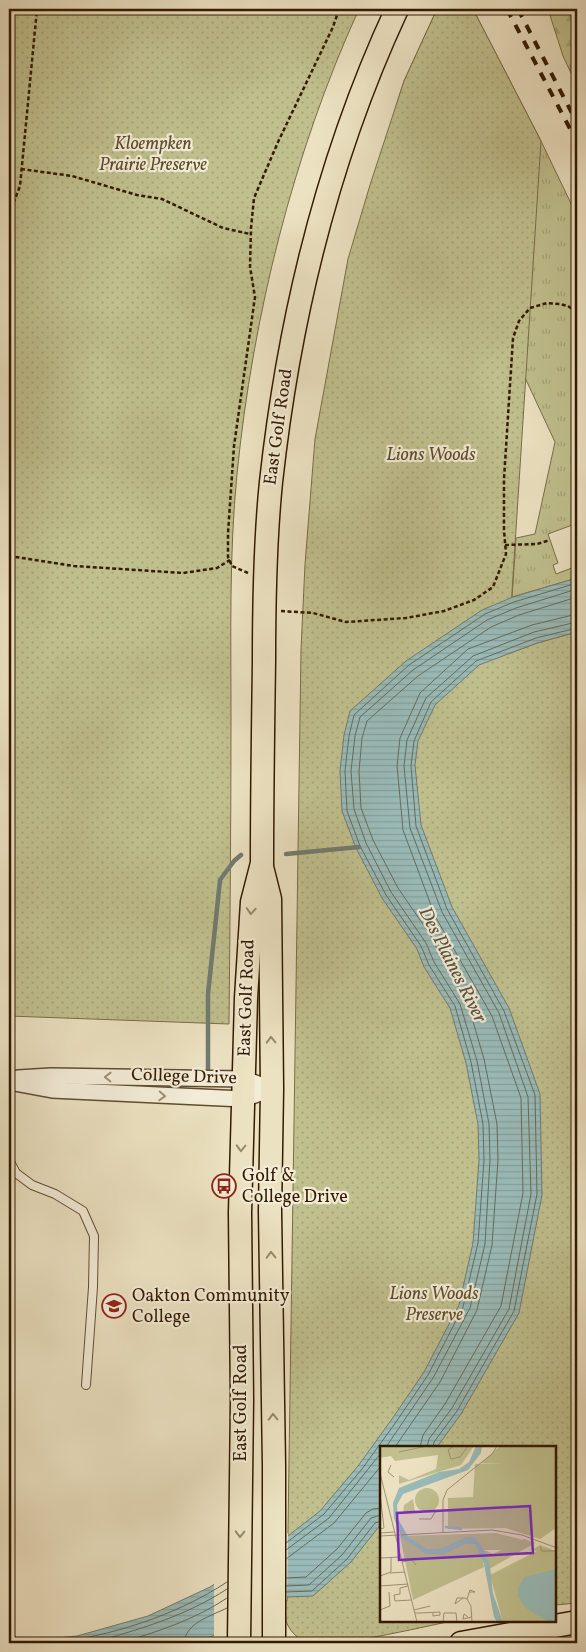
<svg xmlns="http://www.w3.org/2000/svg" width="586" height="1652" viewBox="0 0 586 1652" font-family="Vollkorn,serif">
	<defs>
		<pattern id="grass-tufts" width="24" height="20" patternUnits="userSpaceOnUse" patternTransform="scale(1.25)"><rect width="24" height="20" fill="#c0c08e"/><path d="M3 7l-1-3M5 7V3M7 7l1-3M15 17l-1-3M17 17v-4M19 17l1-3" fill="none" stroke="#a5a479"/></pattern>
		<pattern id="forest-firs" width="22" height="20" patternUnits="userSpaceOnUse" patternTransform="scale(1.25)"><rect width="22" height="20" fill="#c0c08e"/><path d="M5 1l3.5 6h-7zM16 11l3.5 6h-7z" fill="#a5a479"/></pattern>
		<pattern id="park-dots" width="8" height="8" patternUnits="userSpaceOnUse" patternTransform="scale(1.25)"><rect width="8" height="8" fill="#c0c08e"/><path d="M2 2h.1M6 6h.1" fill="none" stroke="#a5a479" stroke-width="1.8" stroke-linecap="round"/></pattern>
		<pattern id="water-rules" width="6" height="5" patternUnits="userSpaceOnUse" patternTransform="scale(1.25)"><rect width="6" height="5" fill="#9abcba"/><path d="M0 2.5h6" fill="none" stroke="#85a19e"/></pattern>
	</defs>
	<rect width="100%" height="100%" fill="#ece2c2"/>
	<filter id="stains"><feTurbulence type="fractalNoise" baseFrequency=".004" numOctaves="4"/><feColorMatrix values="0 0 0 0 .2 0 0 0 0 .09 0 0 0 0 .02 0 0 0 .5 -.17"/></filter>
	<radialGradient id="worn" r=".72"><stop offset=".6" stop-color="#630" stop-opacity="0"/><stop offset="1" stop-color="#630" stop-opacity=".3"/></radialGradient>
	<!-- grass -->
	<path fill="url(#grass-tufts)" stroke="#7a6d47" d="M437 9H473L541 141 577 216V528L575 524 548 534 558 563 553 565 556 574 577 566V578L512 597 516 538 535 534 555 442 397 103 404 81Z"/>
	<!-- forest -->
	<path fill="url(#forest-firs)" stroke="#7a6d47" d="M548 9H577V86L563 56Z"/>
	<!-- park -->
	<g fill="url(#park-dots)" stroke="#7a6d47">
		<path d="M9 9H359C293 154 253 315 237 474 229 555 231 637 231 718 231 820 230 922 229 1024L9 1016Z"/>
		<path d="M437 9H473L541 141 508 654 537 643 577 632V1603L555 1605V1447H381V1621H452C426 1626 325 1651 304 1641 289 1634 284 1620 282 1604L287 1601V1597L301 650 305 564 315 439 348 259 370 185 404 81Z"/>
	</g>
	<!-- water -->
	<path fill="url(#water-rules)" stroke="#717b70" d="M577 578V632L537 643 479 665 435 705 418 741 415 765 421 825 452 907 509 1008 540 1094 542 1195 519 1313 461 1414 437 1447H381V1524L351 1562 313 1596 287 1597 199 1643H9L77 1636 148 1616 210 1587 288 1536 320 1511 358 1466 392 1419 424 1372 459 1305 473 1243 479 1160 478 1124 466 1063 450 1008 424 967 417 949 382 898 356 848 342 811 340 771 344 735 350 711 406 661 482 610 513 597Z"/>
	<!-- pier -->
	<path fill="#ece2c2" d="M288 1533 287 1600 214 1638V1581Z"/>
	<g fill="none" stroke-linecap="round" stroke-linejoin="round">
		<!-- shore -->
		<g stroke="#666b5d" stroke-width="1">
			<path d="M386 1447 433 1378 470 1308 485 1244 490 1160 489 1124 477 1061 460 1004 434 962 426 943 391 892 366 843 354 809 351 771 355 736 360 717 413 670 487 620 516 608 577 589"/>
			<path d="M395 1447 440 1382 477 1310 492 1245 498 1160 497 1124 484 1059 467 1001 441 959 433 939 398 888 373 840 361 808 359 771 362 738 367 721 418 676 491 627 519 615 577 597"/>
			<path d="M420 1447 423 1435 445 1404 501 1306 523 1193 521 1098 492 1016 435 916 403 830 397 766 400 738 420 693 468 649 532 625 577 614"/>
			<path d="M427 1447 429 1439 452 1408 509 1309 531 1194 528 1097 499 1013 442 912 410 828 404 766 407 740 426 698 473 656 534 632 577 622"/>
			<path d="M433 1447 434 1442 457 1411 514 1311 537 1194 535 1095 504 1011 447 909 416 826 411 766 414 741 431 702 476 661 536 638 577 628"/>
			<path d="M286 1543 324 1514 362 1469 396 1422 428 1375 463 1307 478 1243 484 1160 483 1124 471 1062 455 1006 429 965 421 946 386 895 360 846 347 811 345 771 349 736 354 715 409 665 485 614 514 602 577 583"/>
			<path d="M286 1550 329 1518 381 1453"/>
			<path d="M286 1559 334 1523 381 1466"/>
			<path d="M286 1578 306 1577 337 1549 366 1513 373 1509 381 1508"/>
			<path d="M286 1586 309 1585 342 1555 371 1518 381 1515"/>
			<path d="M286 1592 312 1591 347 1559 375 1523 381 1521"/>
			<path d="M50 1643C110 1637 177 1615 227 1582"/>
			<path d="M91 1643C138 1630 186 1616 227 1589"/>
			<path d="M119 1643C155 1633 196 1619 227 1598"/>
			<path d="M184 1643C185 1623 211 1616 227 1608"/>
		</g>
		<!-- stream -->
		<g stroke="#717b70" stroke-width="4.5">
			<path d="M286 854 359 847"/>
			<path d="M208 1069V994L220 880 234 861 241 855"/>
		</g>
		<!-- service casing -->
		<g stroke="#614c30" stroke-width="10">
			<path id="service" d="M9 1160 16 1173 32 1185 55 1194 83 1211 94 1236 93 1287 86 1385"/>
		</g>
		<!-- minor casing -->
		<g stroke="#614c30" stroke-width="18">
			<g id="minor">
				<path d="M18 1078 51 1076 244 1079 272 1089"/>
				<path d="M9 1082 52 1090 243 1099 272 1089"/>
			</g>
		</g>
		<!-- primary casing -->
		<g stroke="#331a00" stroke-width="25">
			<g id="primary">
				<path d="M262 867 270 899 272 1089 270 1211 274 1466V1643"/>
				<path d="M239 1643 242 1400 240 1213 246 998 252 902 262 863C262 796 263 729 264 661 264 602 265 541 271 482 289 319 328 157 397 9"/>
				<path d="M461 1643 577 1622"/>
			</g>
		</g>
		<!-- path -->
		<g stroke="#331a00" stroke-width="2.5" stroke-dasharray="4 2.5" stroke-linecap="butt">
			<path d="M21 169 72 176 137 195 162 199 223 228 250 234"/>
			<path d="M9 215 20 186 37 9"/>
			<path d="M505 545 537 544 550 540"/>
			<path d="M9 556 74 566 183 573 217 568 230 560"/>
			<path d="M248 573 232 566 228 557V533L234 446 255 297 250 267 251 228 254 198 278 142 333 27 339 9"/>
			<path d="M281 611 313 613 346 622 406 618 444 611 474 600 493 587 506 554 504 530V479L513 338 519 321 530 308 547 303 560 304 568 306 577 313"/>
		</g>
		<!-- service -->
		<use href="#service" stroke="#f3ecd7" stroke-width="8"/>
		<!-- minor -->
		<use href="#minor" stroke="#f3ecd7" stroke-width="15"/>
		<!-- primary -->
		<use href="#primary" stroke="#ece2c2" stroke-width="22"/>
		<!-- rail -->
		<g stroke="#331a00" stroke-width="4" stroke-dasharray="9 9" stroke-linecap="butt">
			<path d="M507 9 577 142"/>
			<path d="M518 9 577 123"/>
		</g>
	</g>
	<!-- one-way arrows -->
	<defs><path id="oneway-chevron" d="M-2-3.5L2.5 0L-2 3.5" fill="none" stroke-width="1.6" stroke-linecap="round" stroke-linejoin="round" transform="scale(1.25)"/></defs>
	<g stroke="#99886b">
		<use href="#oneway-chevron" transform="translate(251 911) rotate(94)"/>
		<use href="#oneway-chevron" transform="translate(271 1040) rotate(-91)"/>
		<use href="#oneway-chevron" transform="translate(241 1148) rotate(92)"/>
		<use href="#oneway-chevron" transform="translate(271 1255) rotate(-91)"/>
		<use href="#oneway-chevron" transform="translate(273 1417) rotate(-91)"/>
		<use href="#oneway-chevron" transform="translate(240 1534) rotate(91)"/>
	</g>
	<g stroke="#9d8e76">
		<use href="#oneway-chevron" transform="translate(108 1077) rotate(-179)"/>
		<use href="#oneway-chevron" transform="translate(162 1096) rotate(3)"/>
	</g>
	<!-- icons -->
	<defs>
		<g id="bus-ring" transform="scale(1.25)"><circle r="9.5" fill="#f3ecd7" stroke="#8f2418" stroke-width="1.5"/><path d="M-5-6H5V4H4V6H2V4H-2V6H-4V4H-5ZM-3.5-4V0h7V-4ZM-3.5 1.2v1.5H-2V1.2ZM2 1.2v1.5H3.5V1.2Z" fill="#8f2418"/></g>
		<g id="university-ring" transform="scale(1.25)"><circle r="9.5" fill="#f3ecd7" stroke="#8f2418" stroke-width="1.5"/><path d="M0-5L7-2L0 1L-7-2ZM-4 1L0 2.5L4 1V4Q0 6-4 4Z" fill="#8f2418"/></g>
	</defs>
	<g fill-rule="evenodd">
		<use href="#bus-ring" x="224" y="1186"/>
		<use href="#university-ring" x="114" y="1306"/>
	</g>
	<g text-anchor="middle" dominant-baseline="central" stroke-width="4.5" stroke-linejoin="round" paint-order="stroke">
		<!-- park labels -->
		<g font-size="18" font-style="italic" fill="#5d4c2b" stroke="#f3ecd7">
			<text x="153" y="144">Kloempken<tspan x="153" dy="21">Prairie Preserve</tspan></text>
			<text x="431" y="455">Lions Woods</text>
			<text x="434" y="1294">Lions Woods<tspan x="434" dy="21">Preserve</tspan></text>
		</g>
		<!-- street labels -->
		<g font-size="18" fill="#331a00" stroke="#f3ecd7">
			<text transform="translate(279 427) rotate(-82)">East Golf Road</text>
			<text transform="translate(247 998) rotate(-88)">East Golf Road</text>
			<text transform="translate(184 1077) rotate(2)">College Drive</text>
			<text transform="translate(241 1403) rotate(-90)">East Golf Road</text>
		</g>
		<!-- poi labels -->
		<g font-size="18" fill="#331a00" stroke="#f3ecd7" text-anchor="start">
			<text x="242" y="1176">Golf &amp;<tspan x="242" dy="21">College Drive</tspan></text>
			<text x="132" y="1296">Oakton Community<tspan x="132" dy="21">College</tspan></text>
		</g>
		<!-- water labels -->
		<g font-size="19" font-style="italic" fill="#575341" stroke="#f3ecd7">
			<text transform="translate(452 965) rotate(63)">Des Plaines River</text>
		</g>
	</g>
	<!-- overview -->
	<g transform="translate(380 1446)">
		<rect width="176" height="176" fill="#ece2c2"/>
		<path d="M0 0H94L81 19 19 38V29L29 34 56 23 58 9 15 15 11 10 0 12ZM144 93 155 97 109 123 104 104 113 108Z" fill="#c0c08e"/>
		<path d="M120 0H176V17H101Z" fill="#c0c08e"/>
		<path d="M176 15V82L160 93 125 82 68 83V52L93 51 95 18ZM116 87 155 97 141 104H100L104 121 33 154 20 90ZM160 99 176 105V176H123L110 129 157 105 152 104Z" fill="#c0c08e"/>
		<path d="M35 54a12 12 0 1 1 24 0a12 12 0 1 1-24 0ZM33 53 35 66 23 68 24 59Z" fill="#c0c08e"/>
		<path d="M96 0H102L101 7 88 24 23 48 17 59 18 73 29 92 47 103H61L86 91H94L103 102 110 120 113 148 123 176H117L114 171 104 118 95 98H85L64 108H46L22 92 14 73 13 57 19 42 59 26 79 23 89 16ZM176 123V176H169L147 163 138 151V143L144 131Z" fill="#9abcba"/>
		<path fill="none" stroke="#9abcba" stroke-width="2.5" d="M65 81 82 83"/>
		<path fill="none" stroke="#a29274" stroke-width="1" d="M74 0 68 4 71 13 80 11 88 0M19 6 47 0M11 19 8 26 14 31M0 27 37 176M0 47 4 82 0 83M39 73H51L55 66 63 64M0 87 15 86M63 87V54L67 44 112 8 117 0M0 90 112 84 142 89 177 102M160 101 162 105H177M0 112 21 111M22 116 32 114 36 119M10 127 25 126M0 130 11 126V111M0 140 28 138M28 140 20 142V148L14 149 15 155 31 154M83 152 75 158 77 152H85L87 153 91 160 92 176M87 153 90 144 95 146H89M0 164 10 160 9 146M34 164 50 160M35 167H40L60 166V169L53 170V167M88 171 84 168 83 173 92 171M63 176 64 167H76L77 176"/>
		<path fill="#7b2cbf" fill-opacity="0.15" stroke="#7b2cbf" stroke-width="2.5" d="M150 60 153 107 19 114 17 67Z"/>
		<rect width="176" height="176" fill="none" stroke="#331a00" stroke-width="2.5"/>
	</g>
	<!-- margin -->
	<rect width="586" height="1652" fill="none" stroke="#ece2c2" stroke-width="30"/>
	<rect x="10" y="10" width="566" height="1632" fill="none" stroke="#331a00" stroke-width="2.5"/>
	<rect x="15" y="15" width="556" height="1622" fill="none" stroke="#331a00"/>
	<rect width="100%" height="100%" filter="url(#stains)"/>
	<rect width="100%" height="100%" fill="url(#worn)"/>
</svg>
